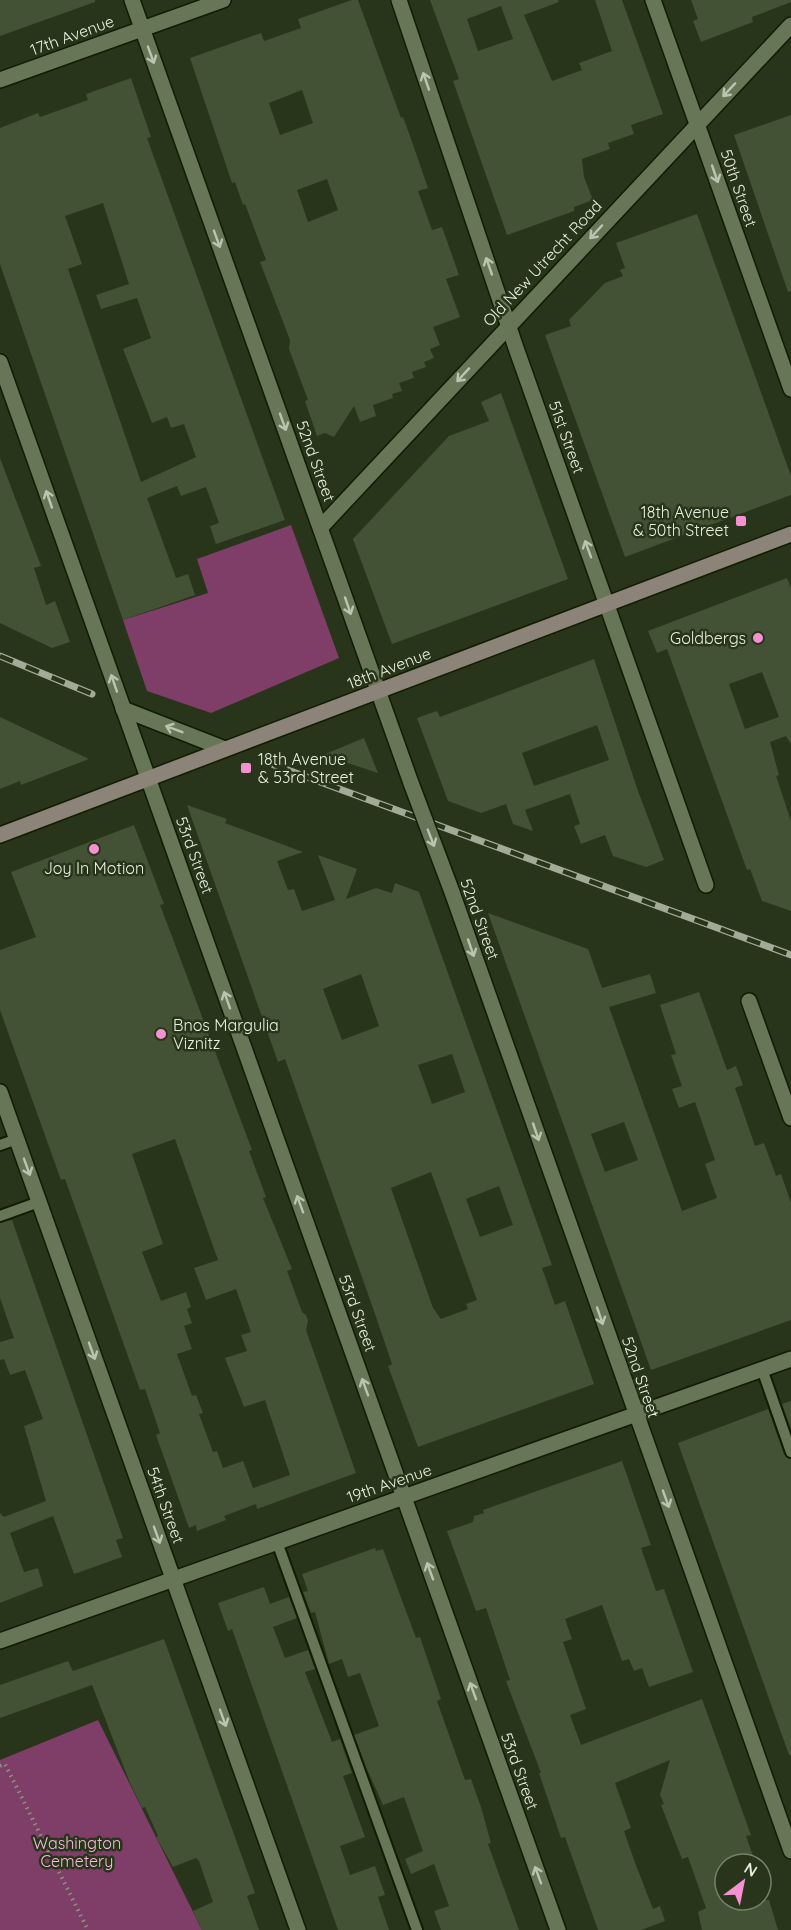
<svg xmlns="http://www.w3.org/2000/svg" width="791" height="1930" viewBox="0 0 791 1930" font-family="Quicksand,sans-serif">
	<rect width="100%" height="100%" fill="#28351a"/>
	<!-- green -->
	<g fill="#7e3e68">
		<path d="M291 525 339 658 211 713 147 691 123 620 208 593 197 559Z"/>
		<path d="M98 1720 202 1930H0V1760Z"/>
	</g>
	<!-- building -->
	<g fill="#435134" fill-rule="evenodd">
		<path d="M0 0H95V2L0 36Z"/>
		<path d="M352 0H358L401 118 403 117 410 136 428 188 418 191 432 230 442 227 459 275 446 279 460 317 433 327 440 345 430 349 434 358 424 362 426 367 412 372 414 378 399 383 402 391 392 394 393 398 373 405 376 416 360 422 354 406 334 437 325 433 317 436 305 401 308 400 289 349 290 340 260 262 266 260 245 204 243 205 235 182 232 183 190 58 261 33 264 41 301 28 298 19ZM302 90 313 123 280 135 269 103ZM327 179 338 210 308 222 297 190Z"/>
		<path d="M430 0H558L559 2 524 15 552 81 582 70 579 63 612 51 595 0H622L663 114 631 125 634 134 608 143 610 149 582 159 584 177 593 200 574 207V211L507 235 453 81 459 79ZM501 6 513 39 478 51 467 19Z"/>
		<path d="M691 0H791V2L752 17 753 22 701 42 693 21 698 19Z"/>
		<path d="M131 78 151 137 147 138 285 520 216 544 210 526 219 523 206 487 181 496 177 486 147 498 176 578 188 574 195 595 123 620 0 264V128L38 113 40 117 88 100 86 94ZM103 203 129 284 96 295 101 309 137 298 151 338 123 349 152 423 167 417 171 428 184 424 196 457 141 482 68 269 82 264 65 216Z"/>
		<path d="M791 115V291L788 292 734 135Z"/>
		<path d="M697 214 791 476V495L625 557 545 335 571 326 569 320 605 283 623 276 620 270 625 268 616 243Z"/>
		<path d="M501 393 568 579 392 644 353 539 449 436 489 421 481 402Z"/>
		<path d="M0 458 41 566 34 568 46 605 55 601 70 642 52 648 0 623Z"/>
		<path d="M787 578 791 588V744L786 736 770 742 779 775 776 776 791 821V911L762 901 750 869 747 870 667 649 657 653 648 631ZM762 672 779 717 745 729 729 684Z"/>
		<path d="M594 659 638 791 664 860 646 867 613 856 605 835 581 844 574 826 580 824 570 794 525 810 533 831 513 824 506 804 481 813 448 801 417 718 437 711 440 717ZM597 725 609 760 534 786 522 753Z"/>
		<path d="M0 717 89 759 21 785 20 781 0 789Z"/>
		<path d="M364 738 378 773 323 755Z"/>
		<path d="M187 805 227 819 225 823 303 852 277 861 288 890 294 889 302 911 335 900 318 855 357 869 346 899 376 888 392 893 395 883 419 892 552 1265 542 1268 555 1305 565 1301 594 1384 418 1447 388 1366 392 1364 375 1314 285 1059 278 1062ZM361 974 379 1026 342 1040 323 989ZM452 1054 465 1092 432 1104 418 1065ZM431 1172 477 1300 466 1304 468 1309 441 1319 433 1308 391 1188ZM499 1186 513 1225 480 1237 466 1199Z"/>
		<path d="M134 825 164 904 160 905 173 939 252 1150 249 1151 266 1197 263 1198 292 1269 287 1271 302 1312 306 1315 308 1321 306 1330 356 1473 257 1509 256 1504 224 1516 226 1520 197 1531 196 1525 189 1528 156 1435 160 1433 145 1389 140 1390 65 1179 61 1180 0 1010V950L36 937 11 872ZM175 1139 218 1260 194 1268 206 1300 236 1289 251 1332 241 1335 247 1351 225 1358 244 1407 265 1400 290 1475 253 1488 243 1461 223 1468 217 1451 213 1452 199 1414 203 1413 196 1395 192 1396 177 1354 192 1349 184 1326 192 1323 187 1309 191 1307 186 1292 161 1301 142 1252 163 1244 132 1154Z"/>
		<path d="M488 913 588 949 602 988 650 974 656 993 609 1007 682 1211 717 1198 705 1164 715 1160 695 1102 679 1108 672 1089 682 1086 671 1055 676 1054 660 1005 699 992 727 1070 736 1066 743 1085 735 1088 755 1146 764 1143 776 1176 781 1174 791 1203V1320L651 1370ZM624 1122 638 1160 605 1172 591 1134Z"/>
		<path d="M12 1220 123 1538 116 1540 122 1557 74 1574 53 1516 10 1533 24 1572 38 1568 43 1586 0 1603V1513L4 1517 46 1501 24 1426 43 1419 25 1370 10 1375 4 1359 0 1360V1342L14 1338 0 1298V1223Z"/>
		<path d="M791 1401V1429L782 1404Z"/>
		<path d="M768 1409 784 1454 791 1459V1755H789L678 1443Z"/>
		<path d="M622 1461 651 1545 641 1548 656 1591 664 1589 693 1672 649 1687 642 1668 634 1671 629 1659 622 1661 602 1605 565 1619 572 1639 563 1642 586 1709 570 1715 581 1745 702 1699 751 1835 746 1836 756 1864H725V1900H769L778 1930H702L698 1912 706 1908 688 1857 682 1859 661 1805 664 1804 660 1795 670 1760 615 1783 631 1828 624 1831 634 1860 653 1909 660 1906 665 1921 641 1930H598L565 1837 561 1838 539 1773H541L506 1681 510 1680 486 1608 476 1611 447 1531 473 1522 474 1516 484 1513 483 1510Z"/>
		<path d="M375 1548 376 1551 383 1549 416 1638 420 1637 441 1699 437 1701 465 1780 471 1779 481 1807 491 1843 488 1844 519 1930H441L434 1911 449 1906 434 1864 411 1874 405 1859 423 1851 404 1797 383 1805 366 1767 354 1735 379 1726 360 1673 348 1677 342 1659 329 1664 315 1612 311 1613 303 1592 308 1591 302 1574Z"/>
		<path d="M264 1587 270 1604 289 1597 297 1618 273 1627 285 1658 308 1650 315 1669 305 1672 332 1742 340 1739 352 1773 343 1776 365 1837 340 1846 350 1875 375 1866 385 1895 378 1897 389 1930H338L232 1629 228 1631 218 1603Z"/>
		<path d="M164 1639 255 1893 247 1896 259 1930H202L193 1911 213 1902 199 1861 196 1858 173 1867 156 1837 158 1836 145 1807 142 1808 130 1783 92 1685 0 1718V1685L68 1661 73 1671Z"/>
	</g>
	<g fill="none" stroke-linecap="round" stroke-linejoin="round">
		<!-- lane casing -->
		<g stroke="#111c03" stroke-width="14">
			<g id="lane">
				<path d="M0 1145 17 1139"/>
				<path d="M0 1216 39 1202"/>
				<path d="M762 1369 791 1452"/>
				<path d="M277 1542 417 1930"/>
			</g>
		</g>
		<!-- street casing -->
		<g stroke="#111c03" stroke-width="18">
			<g id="street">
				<path d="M132 0 411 783"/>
				<path d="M399 0 516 348 706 885"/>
				<path d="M653 0 791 389"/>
				<path d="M0 80 223 0"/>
				<path d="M0 362 558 1930"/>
				<path d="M321 527 791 25"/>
				<path d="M123 709 225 749"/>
				<path d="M452 892 791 1851"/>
				<path d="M749 1001 791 1118"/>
				<path d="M0 1092 298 1930"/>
				<path d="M0 1641 791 1359"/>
			</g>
		</g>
		<!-- secondary casing -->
		<g stroke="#111c03" stroke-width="18">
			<path id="secondary" d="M0 835 791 534"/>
		</g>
		<!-- path -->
		<path stroke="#8a957f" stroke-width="4" stroke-dasharray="1.5 4.5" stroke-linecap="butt" d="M0 1766 5 1764 88 1930"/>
		<!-- lane -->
		<use href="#lane" stroke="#677657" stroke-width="10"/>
		<!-- street -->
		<use href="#street" stroke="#677657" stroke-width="15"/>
		<!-- secondary -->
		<use href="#secondary" stroke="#8c8379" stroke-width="15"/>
		<!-- rail casing -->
		<g stroke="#a1ab97" stroke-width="7">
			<g id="rail">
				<path d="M0 656 92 694"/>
				<path d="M274 765 791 955"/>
			</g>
		</g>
		<!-- rail -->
		<use href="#rail" stroke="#28351a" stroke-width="4.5" stroke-dasharray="14" stroke-linecap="butt"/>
		<!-- street-bridge casing -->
		<g stroke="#111c03" stroke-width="18" stroke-linecap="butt">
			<path id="street-bridge" d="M411 783 452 892"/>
		</g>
		<!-- street-bridge -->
		<use href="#street-bridge" stroke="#677657" stroke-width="15"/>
	</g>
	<!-- one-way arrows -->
	<defs><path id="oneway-shaft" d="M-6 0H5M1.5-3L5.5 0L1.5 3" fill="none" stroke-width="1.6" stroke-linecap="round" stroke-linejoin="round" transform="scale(1.5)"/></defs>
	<g stroke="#bac5af">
		<use href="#oneway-shaft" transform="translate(151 55) rotate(70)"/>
		<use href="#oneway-shaft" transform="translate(426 81) rotate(-109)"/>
		<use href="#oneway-shaft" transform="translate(729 90) rotate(133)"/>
		<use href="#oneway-shaft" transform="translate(715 174) rotate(71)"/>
		<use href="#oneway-shaft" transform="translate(596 232) rotate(133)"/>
		<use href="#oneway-shaft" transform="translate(217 239) rotate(70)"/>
		<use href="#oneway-shaft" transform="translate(489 266) rotate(-109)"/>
		<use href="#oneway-shaft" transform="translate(463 375) rotate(133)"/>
		<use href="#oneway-shaft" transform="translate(283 422) rotate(70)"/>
		<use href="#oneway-shaft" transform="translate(49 499) rotate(-109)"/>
		<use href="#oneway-shaft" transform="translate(588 549) rotate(-110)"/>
		<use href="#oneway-shaft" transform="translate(348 606) rotate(71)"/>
		<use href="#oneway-shaft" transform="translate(114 683) rotate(-109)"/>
		<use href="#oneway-shaft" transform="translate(174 729) rotate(-159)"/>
		<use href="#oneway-shaft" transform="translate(431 838) rotate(69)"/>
		<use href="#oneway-shaft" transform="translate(471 948) rotate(71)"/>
		<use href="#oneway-shaft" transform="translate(227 1000) rotate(-110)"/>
		<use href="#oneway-shaft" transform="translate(536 1132) rotate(71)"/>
		<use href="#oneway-shaft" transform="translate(27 1167) rotate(70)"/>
		<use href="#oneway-shaft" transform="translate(300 1204) rotate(-110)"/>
		<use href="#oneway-shaft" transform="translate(600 1316) rotate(71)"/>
		<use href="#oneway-shaft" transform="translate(92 1351) rotate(70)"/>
		<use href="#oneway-shaft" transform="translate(365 1387) rotate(-110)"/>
		<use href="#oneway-shaft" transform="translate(666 1499) rotate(70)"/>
		<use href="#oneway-shaft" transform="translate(157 1535) rotate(70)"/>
		<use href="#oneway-shaft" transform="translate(430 1571) rotate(-110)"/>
		<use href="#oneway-shaft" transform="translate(473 1691) rotate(-110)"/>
		<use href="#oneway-shaft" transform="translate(223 1718) rotate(70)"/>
		<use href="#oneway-shaft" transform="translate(538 1875) rotate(-110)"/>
	</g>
	<!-- markers -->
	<g fill="#f590d1" stroke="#28351a" stroke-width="2">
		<rect x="735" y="515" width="12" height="12" rx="3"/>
		<circle cx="758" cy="638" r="6"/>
		<rect x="240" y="762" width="12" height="12" rx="3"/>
		<circle cx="94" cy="849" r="6"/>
		<circle cx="161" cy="1034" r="6"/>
	</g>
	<g text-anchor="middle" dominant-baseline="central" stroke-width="5" stroke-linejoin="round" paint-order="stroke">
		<!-- street labels -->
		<g font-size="16" fill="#e7f0df" stroke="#28351a">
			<text transform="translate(72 35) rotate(-20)">17th Avenue</text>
			<text transform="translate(739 188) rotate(71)">50th Street</text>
			<text transform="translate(542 263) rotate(-47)">Old New Utrecht Road</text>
			<text transform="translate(567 437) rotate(70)">51st Street</text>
			<text transform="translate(316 461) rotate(70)">52nd Street</text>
			<text transform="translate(389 668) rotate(-21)">18th Avenue</text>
			<text transform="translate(195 855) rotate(70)">53rd Street</text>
			<text transform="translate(480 919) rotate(70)">52nd Street</text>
			<text transform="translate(358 1313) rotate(70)">53rd Street</text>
			<text transform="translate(641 1377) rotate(71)">52nd Street</text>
			<text transform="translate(389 1483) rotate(-19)">19th Avenue</text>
			<text transform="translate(166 1505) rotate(70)">54th Street</text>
			<text transform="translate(520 1771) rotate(70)">53rd Street</text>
		</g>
		<!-- poi labels -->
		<g font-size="16" fill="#e7f0df" stroke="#28351a" text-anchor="end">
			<text x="729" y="512">18th Avenue<tspan x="729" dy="18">&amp; 50th Street</tspan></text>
			<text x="746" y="638">Goldbergs</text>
			<text x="258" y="759" text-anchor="start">18th Avenue<tspan x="258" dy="18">&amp; 53rd Street</tspan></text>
			<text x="94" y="868" text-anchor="middle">Joy In Motion</text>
			<text x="173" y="1025" text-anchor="start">Bnos Margulia<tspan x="173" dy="18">Viznitz</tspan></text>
		</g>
		<!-- park labels -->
		<g font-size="16" fill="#f6bade" stroke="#28351a">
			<text x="77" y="1843">Washington<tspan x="77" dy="18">Cemetery</tspan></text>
		</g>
	</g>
	<!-- north arrow -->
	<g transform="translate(743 1882) rotate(32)"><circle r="28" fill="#28351a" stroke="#748069" stroke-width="1.5"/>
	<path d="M0-4.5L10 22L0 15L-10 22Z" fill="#f590d1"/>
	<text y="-9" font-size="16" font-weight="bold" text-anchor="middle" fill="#e7f0df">N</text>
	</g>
</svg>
